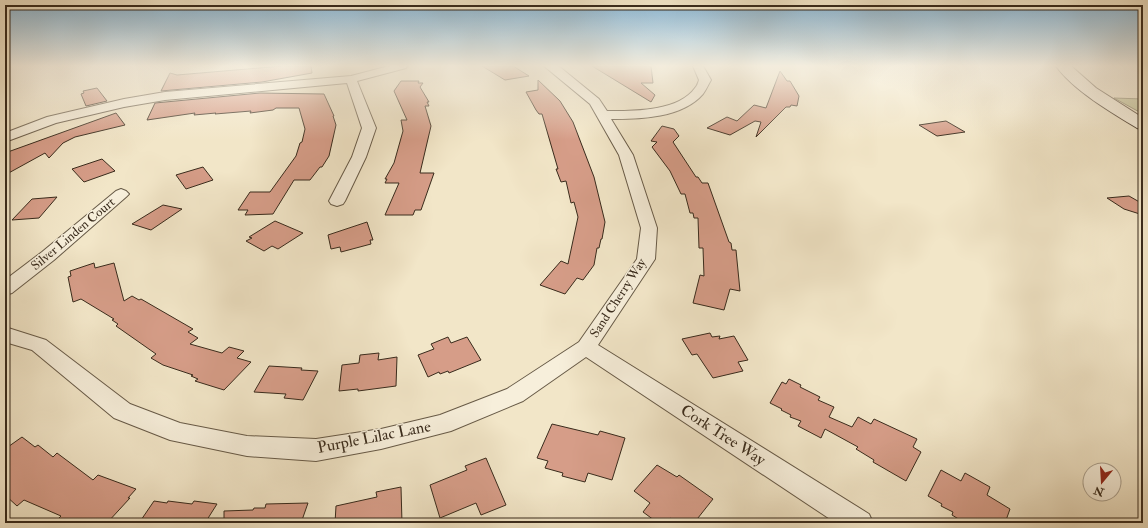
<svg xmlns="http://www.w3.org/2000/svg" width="1148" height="528" viewBox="0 0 1148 528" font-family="'IM FELL Double Pica',serif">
	<rect width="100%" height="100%" fill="#f2e6c8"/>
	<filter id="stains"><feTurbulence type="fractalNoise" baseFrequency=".005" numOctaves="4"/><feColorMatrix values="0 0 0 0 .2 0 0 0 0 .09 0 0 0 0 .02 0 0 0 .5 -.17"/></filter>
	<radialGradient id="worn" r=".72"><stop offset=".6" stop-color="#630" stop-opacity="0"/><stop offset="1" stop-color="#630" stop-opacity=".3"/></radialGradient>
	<!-- green -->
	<path fill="#c0c392" stroke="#7c7757" d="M1114 98 1143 99V114Z"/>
	<!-- building -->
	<g fill="#d69d88" stroke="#392b1c">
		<path d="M282 66H311L312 73 262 82 161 91 170 73 177 75Z"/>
		<path d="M482 66H513L529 76 505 80Z"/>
		<path d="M592 66H651L653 83H641L655 95 651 102Z"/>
		<path d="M780 71 787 81H790L799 96 797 106 791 105 790 107H786L756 137 761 122 755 121 730 135 707 128 727 117 737 121 754 105 766 108Z"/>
		<path d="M538 80 560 101 573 122 594 177 605 222 602 239H601L599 248H597L594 265 583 280 577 278 565 294 540 285 561 261 568 264 578 217 574 202 571 203 566 181 561 182 556 169H558L542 114H539L536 110 526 92 538 90Z"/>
		<path d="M401 81H419L418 83H423L420 87 429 102H427L429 106H425L431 126 420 173H434L421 210H415L413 215H385L399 183H385L387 179H385L394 163 403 131 401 120H407L394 91Z"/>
		<path d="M97 88 107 101 86 106 81 94 84 93 83 91Z"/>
		<path d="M260 93 324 94 334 116H333L336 125 329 156 322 167H320L310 180H294L273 214 245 215 248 210H238L250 192H270L296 156 300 143 302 142 305 129 299 108H276L273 110 250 113 251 111 215 114 216 113 194 115 195 113 147 120 155 103Z"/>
		<path d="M116 113 125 125 75 137 63 143 49 158 45 153 5 175V153Z"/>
		<path d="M946 121 965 132 937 136 919 125Z"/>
		<path d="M662 126 674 129 679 136 673 142 696 177H698L702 183H708L729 242 731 243 732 250H736L740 291 730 289 724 310 693 303 700 275 704 276 703 248H699L698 218H694L693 213H690L685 194H681L670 171 652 147 657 142 651 141Z"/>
		<path d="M102 159 115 171 84 182 72 169Z"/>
		<path d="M203 167 213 180 186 189 176 175Z"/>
		<path d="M1129 196 1143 204V215L1124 209 1107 198Z"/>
		<path d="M57 197 39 218 12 220 32 199Z"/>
		<path d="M163 205 182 209 151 230 132 224Z"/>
		<path d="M275 221 303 233 278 249 272 246 264 251 246 241 252 238 249 237Z"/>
		<path d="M367 222 373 240H370L371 244 341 252 340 247 331 249 328 235Z"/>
		<path d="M94 263 95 268 114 263 124 301 132 296 139 300 141 299 193 329 188 332 198 338 190 344 222 353 229 347 244 351 237 358 251 362 224 390 195 381 198 379 191 376 193 375 163 365 151 358 156 354 116 326 118 324 112 320 114 319 81 299 73 302 68 277 71 276 70 271Z"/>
		<path d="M710 333 712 337 720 336 719 339 734 336 748 360 738 362 743 371 713 378 697 354 692 355 682 339Z"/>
		<path d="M448 337 451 343 467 337 481 360 449 373 448 371 440 374 439 372 428 377 418 355 434 349 431 344Z"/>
		<path d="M379 353 378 360 397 357 396 386 358 391V389L339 391 342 365 359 363 360 355Z"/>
		<path d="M269 366 302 368 301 370 318 371 303 400 284 398 286 394 254 392Z"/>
		<path d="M789 379 801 385 800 387 820 397 818 400 834 407 829 417 852 427 858 417 871 424 874 419 917 439 913 447 921 452 906 481 873 462 874 460 856 449 858 447 825 429 821 438 798 426 801 421 790 417 791 415 781 410 782 409 770 403 782 382 786 384Z"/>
		<path d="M552 424 598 435 600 431 625 438 612 480 588 473 585 482 562 476 563 473 545 468 548 461 537 458Z"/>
		<path d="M22 437 35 447 38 445 53 457 57 453 93 480 98 475 136 489 128 498H130L107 523H54L61 516 24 500 17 506 5 495V449Z"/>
		<path d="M486 458 506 505 481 515 476 503 440 518 430 485 467 470 465 466Z"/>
		<path d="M657 465 677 477 679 475 713 499 694 523H677L670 518 665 523H658L643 512 650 503 634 491Z"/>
		<path d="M941 470 961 481 965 473 990 487 987 495 1010 509 1005 523H965L952 515 953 512 941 506 942 504 928 496Z"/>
		<path d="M401 487 402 523H335L336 506 377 497 376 492Z"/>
		<path d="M154 501 167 503 168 501 192 504 194 501 217 504 205 523H139Z"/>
		<path d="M308 503 301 523H224V511L253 510 254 508H265L266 504Z"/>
	</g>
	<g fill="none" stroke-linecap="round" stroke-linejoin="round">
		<!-- street casing -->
		<g stroke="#675a47" stroke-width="2">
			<g id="street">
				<path d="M389 66H407L406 68 357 81 376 128 366 157 345 201 343 204 337 206 331 204 329 201 352 157 362 128 347 83 165 100 124 107 56 123 5 142V133L47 117 124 99 165 92 351 76Z"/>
				<path d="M544 66H558L561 68 599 99 607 111C632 111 678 112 695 88 697 86 698 83 699 80L693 66H703L711 80C708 85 706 90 703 94 682 118 641 119 611 119L633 155 657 228 655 259 598 345 869 514 873 523H836L586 357 523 401 451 431 381 449 316 461 247 456 170 440 114 418 32 350 5 342V327L46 340 130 404 180 423 247 436 316 439 381 429 440 415 507 389 579 342 637 259 641 228 619 155 590 104Z"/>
				<path d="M121 189 126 191 129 194 126 197 54 260 12 293 5 295V280L42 252 116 191Z"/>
			</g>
		</g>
		<!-- secondary casing -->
		<g stroke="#392b1c" stroke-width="2">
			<path id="secondary" d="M1056 66H1071L1096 88 1143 118V130L1137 128C1112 113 1073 90 1056 66Z"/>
		</g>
		<!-- street -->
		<use href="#street" fill="#f7efdb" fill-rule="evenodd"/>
		<!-- secondary -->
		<use href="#secondary" fill="#f7efdb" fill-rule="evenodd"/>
	</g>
	<!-- sky -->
	<linearGradient id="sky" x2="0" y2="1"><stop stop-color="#8ab8d7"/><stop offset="0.47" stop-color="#f9f4e6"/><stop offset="1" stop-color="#f9f4e6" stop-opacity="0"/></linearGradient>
	<rect width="1148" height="140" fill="url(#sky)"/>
	<g text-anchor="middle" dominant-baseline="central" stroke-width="3" stroke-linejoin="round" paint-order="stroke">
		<!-- street labels -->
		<g font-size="13" fill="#392b1c" stroke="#f7efdb">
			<text transform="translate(73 234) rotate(-40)">Silver Linden Court</text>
			<text transform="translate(618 298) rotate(-57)">Sand Cherry Way</text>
		</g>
		<!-- near-street labels -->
		<g font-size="16" fill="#392b1c" stroke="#f7efdb">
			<text transform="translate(723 435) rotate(33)">Cork Tree Way</text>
			<text transform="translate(374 437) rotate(-11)">Purple Lilac Lane</text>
		</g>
	</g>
	<!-- margin -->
	<rect width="1148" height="528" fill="none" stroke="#f2e6c8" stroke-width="20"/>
	<rect x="6" y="6" width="1136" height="516" fill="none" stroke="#392b1c" stroke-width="2"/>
	<rect x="10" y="10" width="1128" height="508" fill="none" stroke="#392b1c"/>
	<!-- north arrow -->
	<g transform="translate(1102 482) rotate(198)"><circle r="19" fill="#f7efdb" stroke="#aba18f"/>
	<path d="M0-3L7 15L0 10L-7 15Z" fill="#8f2418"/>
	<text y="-6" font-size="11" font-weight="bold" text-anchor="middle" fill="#392b1c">N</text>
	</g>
	<rect width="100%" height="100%" filter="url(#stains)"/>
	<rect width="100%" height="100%" fill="url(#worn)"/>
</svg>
